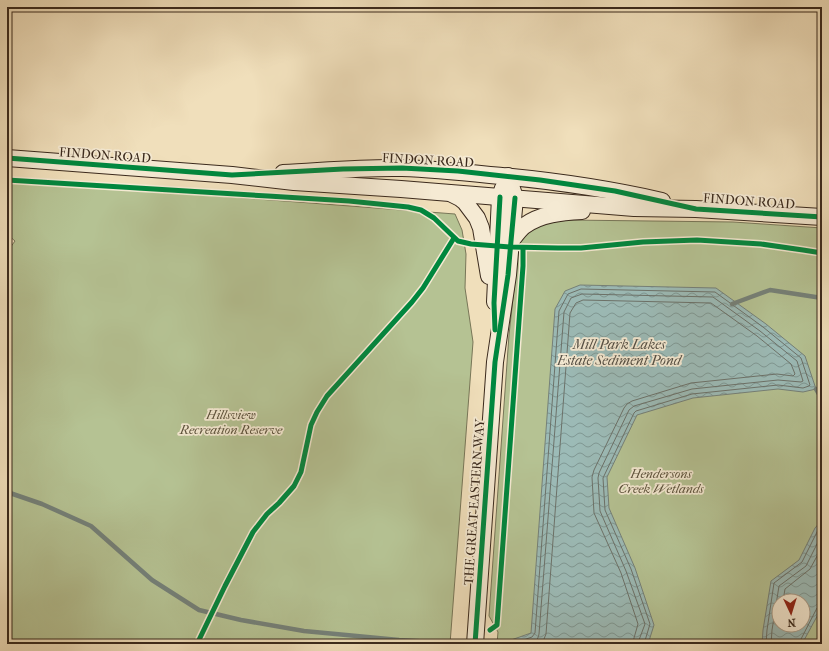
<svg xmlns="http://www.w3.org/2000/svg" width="829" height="651" viewBox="0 0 829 651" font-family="'IM FELL French Canon',serif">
	<defs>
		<pattern id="water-waves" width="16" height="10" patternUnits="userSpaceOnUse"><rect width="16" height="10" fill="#9cbbb7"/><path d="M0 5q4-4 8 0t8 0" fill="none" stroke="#809894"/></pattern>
	</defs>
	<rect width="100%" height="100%" fill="#f0dfbb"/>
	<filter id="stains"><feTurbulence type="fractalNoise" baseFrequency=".005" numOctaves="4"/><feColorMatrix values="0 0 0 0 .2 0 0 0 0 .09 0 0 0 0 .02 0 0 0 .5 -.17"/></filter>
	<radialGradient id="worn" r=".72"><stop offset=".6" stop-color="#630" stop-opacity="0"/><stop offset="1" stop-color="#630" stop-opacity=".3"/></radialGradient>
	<!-- green -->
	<g fill="#b5c293" stroke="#787658" fill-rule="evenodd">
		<path d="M7 180 455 214 462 230 466 254 465 288 473 342 450 644H7V252L15 241 7 234Z"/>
		<path d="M568 220 733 222 822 228V644H497L498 632 489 616 509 335 519 243C534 224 545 223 568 220ZM779 601H803V625H779Z"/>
	</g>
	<!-- water -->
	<g fill="url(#water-waves)" stroke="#758179" fill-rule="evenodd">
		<path d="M580 285 716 288 766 324 805 356 816 389 803 392 778 389 693 398 637 415 607 477 609 508 635 568 654 625 648 644H501V642L511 640 531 633 555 309 565 291Z"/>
		<path d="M822 520V606L821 609 802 644H762L763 630 771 581 799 560 815 528ZM779 601H803V625H779Z"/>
	</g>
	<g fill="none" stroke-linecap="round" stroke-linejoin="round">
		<!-- shore -->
		<g stroke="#6c726a" stroke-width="1">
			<path d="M783 601 785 589 810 569 822 547"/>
			<path d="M512 644 532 637 535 633 559 311 568 294 581 289 715 292 763 327 801 358 810 385 809 386 803 388 778 385 692 394 636 411 634 413 603 478 605 510 631 569 650 624 644 644"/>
			<path d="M528 644C534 642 538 641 539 634L564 312 571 298 582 294 713 297 760 331 797 361 803 381 801 382 778 380 692 389 634 406 629 410 599 473 598 478 600 511 626 571 645 624 639 640V644"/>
			<path d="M541 644 544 639 546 634 570 313 576 303 583 300 711 303 757 336 791 364 795 374 793 376 777 374 691 383 632 401 627 404 624 408 594 470 592 477 594 513 621 573 638 624 634 638 633 644"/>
			<path d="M766 644 767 630 774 583 802 562 818 530 822 526"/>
			<path d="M771 644 772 630 779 586 806 566 822 534"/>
			<path d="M799 644 800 641 817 608 819 606H822"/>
		</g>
		<!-- stream -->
		<g stroke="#758179" stroke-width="4.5">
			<path d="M732 304 770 290 822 298"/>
			<path d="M816 389 822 399"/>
			<path d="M7 492 42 504 91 526 152 580 199 610 241 620 304 631 399 640 467 644"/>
		</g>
		<!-- secondary casing -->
		<g stroke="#3b2a1d" stroke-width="18">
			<g id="secondary">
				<path d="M7 158 232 175 294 182 401 189 634 208 696 209 822 217"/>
				<path d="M283 173C323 171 363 167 402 168 432 169 461 172 490 175 548 180 605 188 662 201"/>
				<path d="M452 194 460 198 465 202 477 218 481 228 489 276"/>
				<path d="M511 241C515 236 519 230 524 226 540 214 562 212 582 211"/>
				<path d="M495 302 500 197 503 188"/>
				<path d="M475 644 495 362 508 275 511 241 515 198 508 176"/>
			</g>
		</g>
		<!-- secondary -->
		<use href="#secondary" stroke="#f5ead3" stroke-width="16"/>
		<!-- cycleway casing -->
		<g stroke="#f5ead3" stroke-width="8">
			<g id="cycleway">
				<path d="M7 158 232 175 343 169 402 168 458 171 540 180 615 191 696 209 822 217"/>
				<path d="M7 180 268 196 349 201 408 207 421 210 434 218 458 241 471 244 511 247 558 248H581L643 242 697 240 761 244 803 250 822 253"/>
				<path d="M495 330 494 303 500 197"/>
				<path d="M490 630 497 625 523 266V248"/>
				<path d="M197 644 225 586 253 532 267 514 279 503 294 486 301 472 311 425 317 412 327 396 412 302 423 288 454 238"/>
				<path d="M475 644 495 362 508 275 511 241 515 198"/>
			</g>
		</g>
		<!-- cycleway -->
		<use href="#cycleway" stroke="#00873e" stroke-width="5"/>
	</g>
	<g text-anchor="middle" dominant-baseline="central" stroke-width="3.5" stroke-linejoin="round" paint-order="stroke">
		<!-- street labels -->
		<g font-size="13" fill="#3b2a1d" stroke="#f5ead3">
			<text transform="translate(105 155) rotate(4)">FINDON ROAD</text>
			<text transform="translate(428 160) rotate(3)">FINDON ROAD</text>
			<text transform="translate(749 201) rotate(4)">FINDON ROAD</text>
			<text transform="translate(474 502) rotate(-86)">THE GREAT EASTERN WAY</text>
		</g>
		<!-- park labels -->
		<g font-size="13" font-style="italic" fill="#5a503a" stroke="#f5ead3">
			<text x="231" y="414">Hillsview<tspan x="231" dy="15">Recreation Reserve</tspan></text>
			<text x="661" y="473">Hendersons<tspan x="661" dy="15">Creek Wetlands</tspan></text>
		</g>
		<!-- water labels -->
		<g font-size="14" font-style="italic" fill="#534e44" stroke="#f5ead3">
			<text x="619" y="344">Mill Park Lakes<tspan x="619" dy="16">Estate Sediment Pond</tspan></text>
		</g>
	</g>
	<!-- margin -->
	<rect width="829" height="651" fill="none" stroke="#f0dfbb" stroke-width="24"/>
	<rect x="8" y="8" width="813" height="635" fill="none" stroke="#3b2a1d" stroke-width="2"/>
	<rect x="12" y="12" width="805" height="627" fill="none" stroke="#3b2a1d"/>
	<!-- north arrow -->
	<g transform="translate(791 613) rotate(176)"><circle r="19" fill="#f5ead3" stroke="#ab9d8a"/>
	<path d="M0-3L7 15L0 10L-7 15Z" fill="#8f2418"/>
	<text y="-6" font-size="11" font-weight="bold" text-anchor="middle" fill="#3b2a1d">N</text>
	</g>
	<rect width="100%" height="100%" filter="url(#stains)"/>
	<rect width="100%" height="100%" fill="url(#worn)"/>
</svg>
